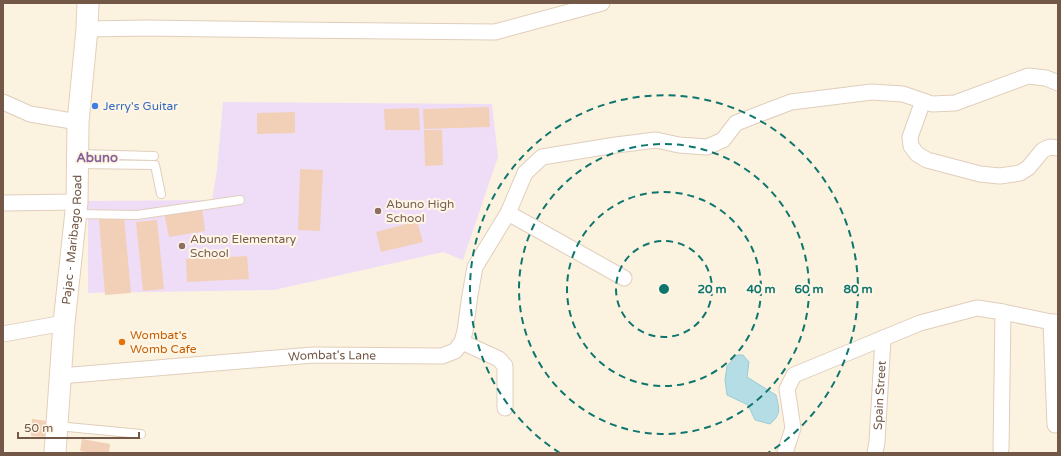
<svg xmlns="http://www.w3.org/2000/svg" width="1061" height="456" viewBox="0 0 1061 456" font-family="'Varela Round',sans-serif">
	<rect width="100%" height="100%" fill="#fcf2e0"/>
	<!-- education -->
	<path fill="#efddf8" d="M223 102 492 104 498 157 463 260 443 252 274 290 88 293V201L212 200 217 170Z"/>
	<!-- water -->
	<path fill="#b4dde5" stroke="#9bccd7" d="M737 355H743L749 362 747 377 776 395C779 408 782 414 770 424L755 420 748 405 727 395 725 380 727 366Z"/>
	<!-- building -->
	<g fill="#f2d0b7">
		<path d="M489 107 490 127 424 129 423 109Z"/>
		<path d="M419 108 420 130H385L384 109Z"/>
		<path d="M295 112V133L257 134V113Z"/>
		<path d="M424 130H442L443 165 425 166Z"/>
		<path d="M300 169 323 170 320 231 298 230Z"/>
		<path d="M202 207 205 231 169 237 164 213Z"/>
		<path d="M124 217 131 293 105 295 99 219Z"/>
		<path d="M157 220 164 289 143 291 136 222Z"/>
		<path d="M417 221 423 242 381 252 376 232Z"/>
		<path d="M247 256 249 279 187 282 186 259Z"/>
		<path d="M32 419 48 421 47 437 31 436Z"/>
		<path d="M82 439 110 444 109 453H93L80 451Z"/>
	</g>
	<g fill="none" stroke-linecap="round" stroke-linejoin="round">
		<!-- lane casing -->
		<g stroke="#e0cebc" stroke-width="10">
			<g id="lane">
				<path d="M78 154 154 156"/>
				<path d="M78 164 155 165 161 194"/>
				<path d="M76 214 137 215 240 200"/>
				<path d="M57 426 141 434"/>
			</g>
		</g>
		<!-- street casing -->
		<g stroke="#e0cebc" stroke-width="17">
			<g id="street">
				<path d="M87 29 146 28 290 30 495 32 602 3"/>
				<path d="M923 101 910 137 911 146 917 154 927 160 980 174 1000 176 1020 173 1028 168 1043 150 1050 147 1058 148"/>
				<path d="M3 102 30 114 78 122"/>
				<path d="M3 203 77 202"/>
				<path d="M508 213 624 278"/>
				<path d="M1051 322 1055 425"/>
				<path d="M3 334 64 323"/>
				<path d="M462 342 499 359 505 366V408"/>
				<path id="s1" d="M60 376 313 355 442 356 455 351 462 342 465 331 470 295 475 267 508 213 525 173 542 157 616 145 656 140 679 145 707 147 723 140 736 123 791 102 872 92 903 94 932 104 955 103 1028 76 1046 78 1058 83"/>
				<path d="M1001 449 1003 312"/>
				<path d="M785 453 793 428 787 389 794 375 920 323 977 308 1003 312 1051 322H1058"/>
				<path id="s2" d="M875 453 877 442 883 338"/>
			</g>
		</g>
		<!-- secondary casing -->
		<g stroke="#e5cfba" stroke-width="23">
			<g id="secondary">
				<path id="s3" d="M55 453 64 323 77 202 78 122 87 29 88 3"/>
			</g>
		</g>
		<!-- lane -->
		<use href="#lane" stroke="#fff" stroke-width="8"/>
		<!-- street -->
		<use href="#street" stroke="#fff" stroke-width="15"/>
		<!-- secondary -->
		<use href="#secondary" stroke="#fff" stroke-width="21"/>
	</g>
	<!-- distance rings -->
	<g fill="none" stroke="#0f766e" stroke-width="2" stroke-dasharray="7 5">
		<circle cx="664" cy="289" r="48"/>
		<circle cx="664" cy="289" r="97"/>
		<circle cx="664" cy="289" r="145"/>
		<path d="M560 453A194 194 0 1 1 768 453"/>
	</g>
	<!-- markers -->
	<circle fill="#3f7fe0" stroke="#fff6e6" stroke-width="1.5" cx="95" cy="106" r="4"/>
	<g fill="#8d6e63" stroke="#fff6e6" stroke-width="1.5">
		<circle cx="378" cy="211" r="4"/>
		<circle cx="182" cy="246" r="4"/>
	</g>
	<circle fill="#e8710a" stroke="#fff6e6" stroke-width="1.5" cx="122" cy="342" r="4"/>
	<g text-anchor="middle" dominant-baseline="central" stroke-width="4" stroke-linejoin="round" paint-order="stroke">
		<!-- shop labels -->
		<g font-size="12" fill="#366cbe" stroke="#fff6e6" text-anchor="start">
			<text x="103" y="106">Jerry's Guitar</text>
		</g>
		<!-- education labels -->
		<g font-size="12" fill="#785e54" stroke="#fff6e6" text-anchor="start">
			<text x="386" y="204">Abuno High<tspan x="386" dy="14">School</tspan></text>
			<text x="190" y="239">Abuno Elementary<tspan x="190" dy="14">School</tspan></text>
		</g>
		<!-- street labels -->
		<g font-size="12" fill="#735847" stroke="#fff6e6">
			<text stroke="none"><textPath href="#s3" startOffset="214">Pajac - Maribago Road</textPath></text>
			<text stroke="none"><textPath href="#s1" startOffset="273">Wombat's Lane</textPath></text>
			<text stroke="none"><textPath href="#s2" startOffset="58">Spain Street</textPath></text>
		</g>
		<!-- food labels -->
		<g font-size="12" fill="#c56008" stroke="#fff6e6" text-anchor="start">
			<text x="130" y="335">Wombat's<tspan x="130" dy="14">Womb Cafe</tspan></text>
		</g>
		<!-- neighbourhood labels -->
		<g font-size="13" font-weight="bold" fill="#866296" stroke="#fff6e6">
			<text x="97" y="158">Abuno</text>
		</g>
	</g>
	<circle cx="664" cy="289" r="6" fill="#0f766e" stroke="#fff6e6" stroke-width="2"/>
	<g font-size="12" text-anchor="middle" font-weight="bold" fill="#0f766e" stroke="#fff6e6" stroke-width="4" stroke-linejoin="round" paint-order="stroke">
		<text x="712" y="293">20 m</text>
		<text x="761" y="293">40 m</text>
		<text x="809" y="293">60 m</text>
		<text x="858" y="293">80 m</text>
	</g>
	<!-- border -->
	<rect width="1061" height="456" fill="none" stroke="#735847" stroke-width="8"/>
	<!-- scale -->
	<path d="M18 432v6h121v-6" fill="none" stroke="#735847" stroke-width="2"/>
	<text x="24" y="432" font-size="12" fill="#735847" stroke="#fff6e6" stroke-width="3" paint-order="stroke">50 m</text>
</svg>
